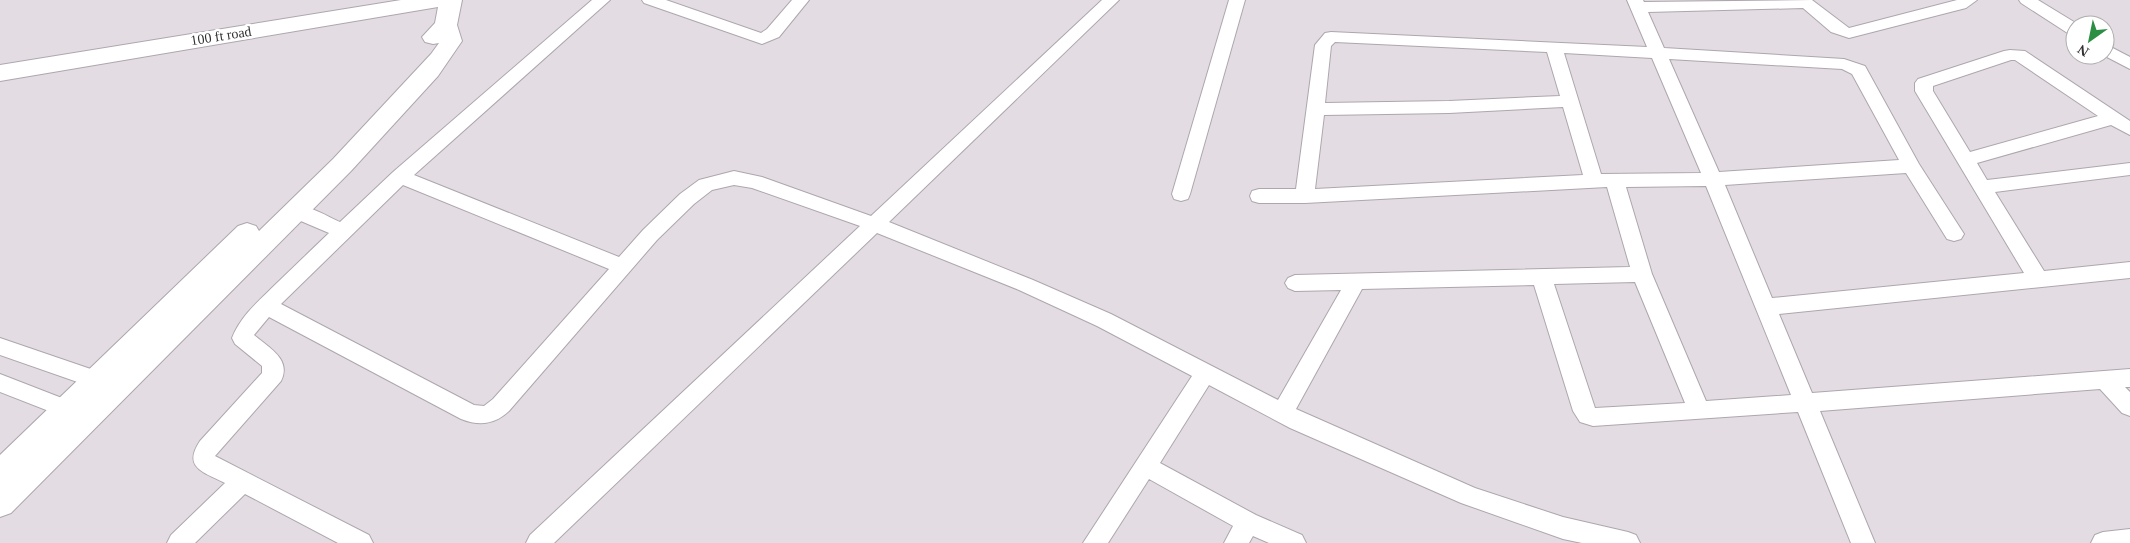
<svg xmlns="http://www.w3.org/2000/svg" width="2130" height="543" viewBox="0 0 2130 543" font-family="'Times New Roman',serif">
	<rect width="100%" height="100%" fill="#e3dde3"/>
	<g fill="none" stroke-linecap="round" stroke-linejoin="round">
		<!-- street casing -->
		<g stroke="#ada7ad" stroke-width="2">
			<g id="street">
				<path d="M592 0H610L414 175 619 257 643 230 680 194 699 180 734 171 762 177 871 216 1102 0H1119L889 222 1033 280 1111 314 1278 400 1341 290 1295 291 1288 288 1285 283 1288 278 1295 275 1630 267 1607 187 1305 203H1259L1252 201 1250 196 1252 191 1259 189H1296L1315 45 1325 33 1331 32 1647 47 1627 0H1643L1644 2 1812 0 1849 28 1957 0H1977L1966 8 1849 38 1831 32 1803 8 1648 12 1664 48 1844 59 1865 66 1919 164 1964 234 1961 239 1954 241 1947 239 1906 173 1725 185 1772 298 2024 273 1915 91V83L1918 79 2004 51 2010 50 2025 51 2130 121V135L2111 125 1977 163 1987 180 2130 163V175L1995 192 2044 271 2130 262V278L1779 314 1812 393 2130 369V387H2125L2130 392V416L2122 413 2100 389 1820 411 1875 543H1851L1798 412 1593 426 1580 422 1573 411 1534 285 1362 289 1296 409 1475 488 1563 517 1628 532 1636 535 1640 543H1582L1563 539 1461 503 1290 428 1209 385 1160 463 1256 515 1302 535 1306 543H1269L1253 536 1249 543H1224L1233 526 1149 479 1108 543H1083L1192 376 1097 326 1019 290 877 233 554 543H526L530 535 860 226 752 188 734 185 712 190 694 204 657 240 509 411C494 425 479 426 461 419L269 317 254 335C268 347 292 359 281 381L215 456 369 535 373 543H338L245 494 195 543H167L171 535 225 483C204 472 182 468 200 441L262 373V366L235 344 232 338C241 315 261 299 278 282 295 266 312 249 329 233L289 216 286 211 289 206C305 202 326 216 340 222L393 172ZM1335 42 1547 52 1560 96 1449 101 1325 103 1331 46ZM1564 53 1652 58 1701 173 1601 174ZM1669 59 1842 69 1852 74 1899 160 1719 172ZM2011 60H2015L2098 116 1970 152 1933 91V86ZM1563 107 1583 175 1315 189 1324 115 1449 113ZM403 185 609 269 493 399 484 406 474 405 281 304ZM1706 186 1791 395 1706 401 1652 274 1626 187ZM1635 282 1685 403 1595 408 1554 284Z"/>
				<path d="M642 0H666L761 33 767 29 792 0H809L779 37 762 44 644 3Z"/>
				<path d="M1229 0H1245L1190 194 1188 199 1181 201 1174 199 1172 194Z"/>
				<path d="M2019 0H2038L2079 25H2075V35L2069 34 2021 3Z"/>
				<path d="M2105 44 2130 57V69L2103 55H2105Z"/>
				<path d="M0 338 117 378 120 384 117 390 109 393 0 355Z"/>
				<path d="M0 374 85 407 88 413 85 419 77 422 0 392Z"/>
				<path d="M2130 529V543H2091L2095 535 2103 532Z"/>
			</g>
		</g>
		<!-- secondary casing -->
		<g stroke="#ada7ad" stroke-width="2">
			<path id="secondary" d="M401 0H462L457 25 462 41 438 76 351 171 11 513 0 517V455L238 226 247 223 256 226 259 231 333 159 431 54 439 43 433 44 425 42 422 37 435 23 438 7 0 81V65Z"/>
		</g>
		<!-- street -->
		<use href="#street" fill="#fff" fill-rule="evenodd"/>
		<!-- secondary -->
		<use href="#secondary" fill="#fff" fill-rule="evenodd"/>
	</g>
	<g text-anchor="middle" dominant-baseline="central" stroke-width="5" stroke-linejoin="round" paint-order="stroke">
		<!-- street labels -->
		<g font-size="14" fill="#343133" stroke="#fff">
			<text transform="translate(221 36) rotate(-9)">100 ft road</text>
		</g>
	</g>
	<!-- north arrow -->
	<g transform="translate(2090 40) rotate(213)"><circle r="24" fill="#ffffff" stroke="#aeadad"/>
	<path d="M0-4L9 19L0 12L-9 19Z" fill="#2c8e43"/>
	<text y="-8" font-size="14" font-weight="bold" text-anchor="middle" fill="#343133">N</text>
	</g>
</svg>
